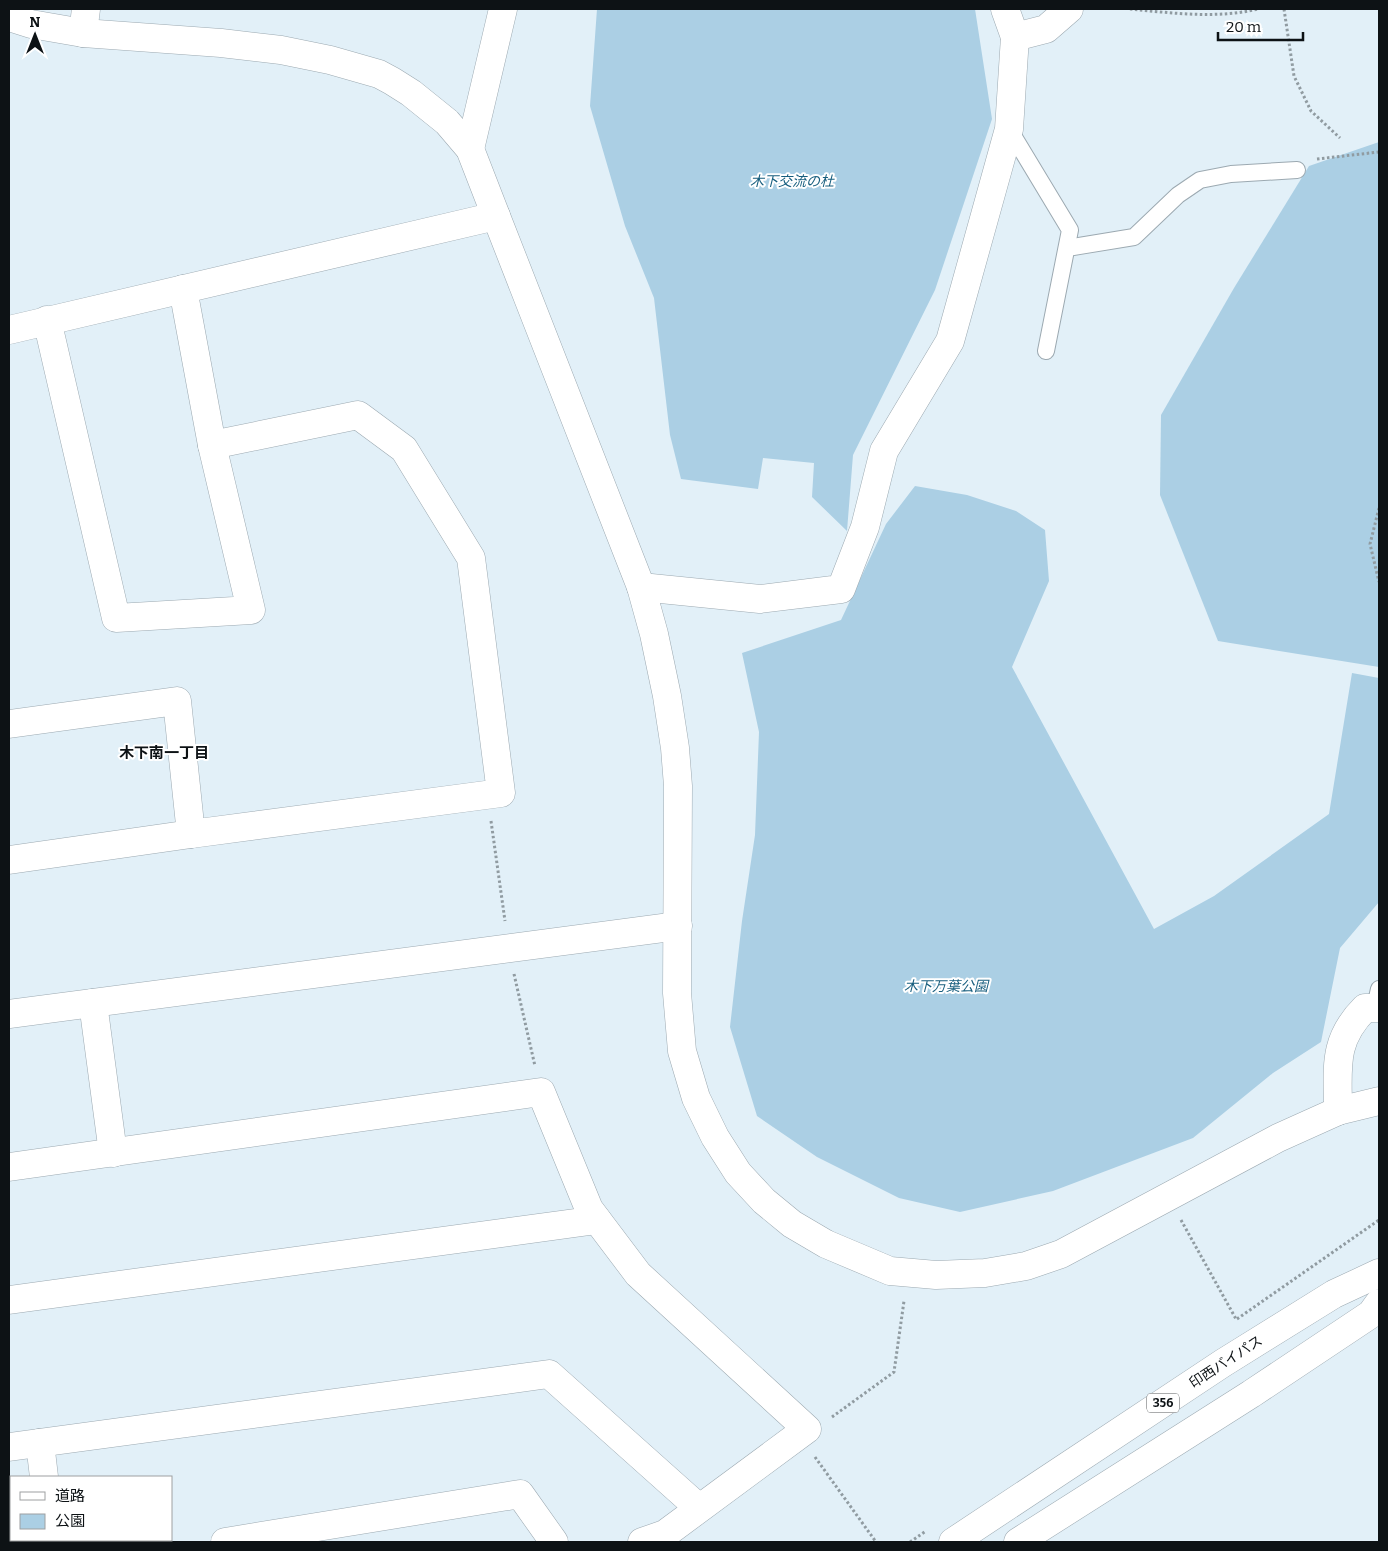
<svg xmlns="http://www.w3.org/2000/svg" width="1388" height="1551" viewBox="0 0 1388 1551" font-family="Bitter,'Noto Sans JP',serif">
	<rect width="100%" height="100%" fill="#e2f0f8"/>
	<!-- green -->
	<g fill="#abcfe4">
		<path d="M597 9H975L992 119 935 290 853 455 847 531 812 497 814 463 763 458 758 489 681 479 670 435 654 298 625 226 590 106Z"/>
		<path d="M1379 142V667L1218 641 1160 495 1161 415 1234 288 1309 166Z"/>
		<path d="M915 486 967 495 1016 511 1045 530 1049 581 1012 667 1154 929 1214 896 1329 814 1352 673 1379 678V902L1340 948 1321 1042 1273 1073 1193 1138 1053 1191 960 1212 899 1198 817 1157 757 1116 730 1027 742 921 755 835 759 732 742 653 841 620 886 524Z"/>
	</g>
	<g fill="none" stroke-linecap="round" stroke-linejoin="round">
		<!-- lane casing -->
		<g stroke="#9ca9b1" stroke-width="18">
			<g id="lane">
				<path d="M1009 129 1070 230 1046 351"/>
				<path d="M1067 248 1134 237 1178 195 1200 180 1231 174 1297 170"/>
				<path d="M1375 1007 1379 989"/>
			</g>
		</g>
		<!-- street casing -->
		<g stroke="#9ca9b1" stroke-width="29">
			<g id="street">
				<path d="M1005 9 1015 37"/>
				<path d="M83 33 86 9"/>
				<path d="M470 149 503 9"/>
				<path d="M47 320 116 618 251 610 212 445 183 289"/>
				<path d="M641 587 760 599 841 589 865 527 884 451 950 341 1009 129 1015 37 1046 29 1069 9"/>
				<path d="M9 724 177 701 191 834 501 793 471 558 404 449 358 415 212 445"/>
				<path d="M9 860 191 834"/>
				<path d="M93 1003 113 1153"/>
				<path d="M1338 1111C1338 1068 1332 1041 1365 1008H1379"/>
				<path d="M9 1167 541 1092 589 1209 638 1274 807 1429 665 1534 642 1542"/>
				<path d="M9 1300 597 1220"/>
				<path d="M40 1443 44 1477"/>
				<path d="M9 1447 549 1374 699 1508"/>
				<path d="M51 1540V1542"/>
				<path d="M225 1542 520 1494 554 1542"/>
			</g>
		</g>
		<!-- secondary casing -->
		<g stroke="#9ca9b1" stroke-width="29">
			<g id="secondary">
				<path d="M9 17 31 24 83 33 221 43 281 50 330 60 379 74 392 81 411 93 447 122 470 149 496 216 9 330"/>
				<path d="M496 216 641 587 654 634 667 696 675 748 678 786 677 993 682 1051 696 1098 715 1137 738 1173 764 1201 792 1224 826 1244 890 1271 936 1275 985 1273 1026 1266 1061 1254 1278 1138 1338 1111 1379 1101"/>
				<path d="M9 1014 678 926"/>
			</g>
		</g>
		<!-- highway casing -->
		<g stroke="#9ca9b1" stroke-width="29">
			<g id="highway">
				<path d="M953 1542 1223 1363 1334 1294 1379 1273"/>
				<path d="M1018 1542 1251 1394 1371 1314 1379 1303"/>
			</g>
		</g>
		<!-- path -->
		<g stroke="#909ba1" stroke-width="3" stroke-dasharray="2.5 2.5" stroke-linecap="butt">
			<path d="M1130 9C1172 13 1217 19 1258 9"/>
			<path d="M1284 9 1294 76 1311 111 1340 138"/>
			<path d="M1317 159 1379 152"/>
			<path d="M1379 508 1370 544 1379 582"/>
			<path d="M491 821 505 921"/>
			<path d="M514 974 535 1066"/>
			<path d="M1181 1220 1236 1319"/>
			<path d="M1237 1319 1379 1220"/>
			<path d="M832 1417 894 1372 904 1301"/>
			<path d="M815 1457 876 1542"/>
			<path d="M910 1542 926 1531"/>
		</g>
		<!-- lane -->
		<use href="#lane" stroke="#fff" stroke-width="16"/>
		<!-- street -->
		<use href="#street" stroke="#fff" stroke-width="28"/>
		<!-- secondary -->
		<use href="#secondary" stroke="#fff" stroke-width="28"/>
		<!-- highway -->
		<use href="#highway" stroke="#fff" stroke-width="28"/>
	</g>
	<g text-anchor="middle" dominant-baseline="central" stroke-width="4" stroke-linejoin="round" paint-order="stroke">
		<!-- shield labels -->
		<rect fill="#fff" stroke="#56595b" stroke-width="1" x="1147" y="1393.5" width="32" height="19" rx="4"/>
		<g font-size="12" font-weight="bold" fill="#0d1215">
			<text x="1163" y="1403">356</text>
		</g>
		<!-- park labels -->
		<g font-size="14" font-style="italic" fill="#175e7e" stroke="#fff">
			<text x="792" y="181">木下交流の杜</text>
			<text x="946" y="986">木下万葉公園</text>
		</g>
		<!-- street labels -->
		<g font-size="14" fill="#0d1215" stroke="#fff">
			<text transform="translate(1226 1362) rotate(-33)">印西バイパス</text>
		</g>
		<!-- neighbourhood labels -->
		<g font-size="15" font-weight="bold" fill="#0d1215" stroke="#fff">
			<text x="164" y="753">木下南一丁目</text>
		</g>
	</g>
	<!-- border -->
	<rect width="1388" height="1551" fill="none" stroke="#0d1215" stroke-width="20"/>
	<!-- legend -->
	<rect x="10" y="1476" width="162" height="65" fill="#ffffff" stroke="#9ea0a1"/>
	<rect x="20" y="1492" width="25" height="8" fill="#ffffff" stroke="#9ea0a1"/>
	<text x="55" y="1501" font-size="15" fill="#0d1215">道路</text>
	<rect x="20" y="1514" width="25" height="15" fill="#abcfe4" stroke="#9ea0a1"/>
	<text x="55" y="1526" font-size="15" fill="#0d1215">公園</text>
	<!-- north arrow -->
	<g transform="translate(35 35)" stroke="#ffffff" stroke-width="4" paint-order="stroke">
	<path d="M0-4L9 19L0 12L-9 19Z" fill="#0d1215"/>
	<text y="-8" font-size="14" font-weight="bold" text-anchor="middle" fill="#0d1215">N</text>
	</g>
	<!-- scale -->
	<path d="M1218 32v8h85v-8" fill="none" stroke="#0d1215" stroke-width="2.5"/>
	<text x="1226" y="32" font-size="15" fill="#0d1215" stroke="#ffffff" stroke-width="4" paint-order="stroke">20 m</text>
</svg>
